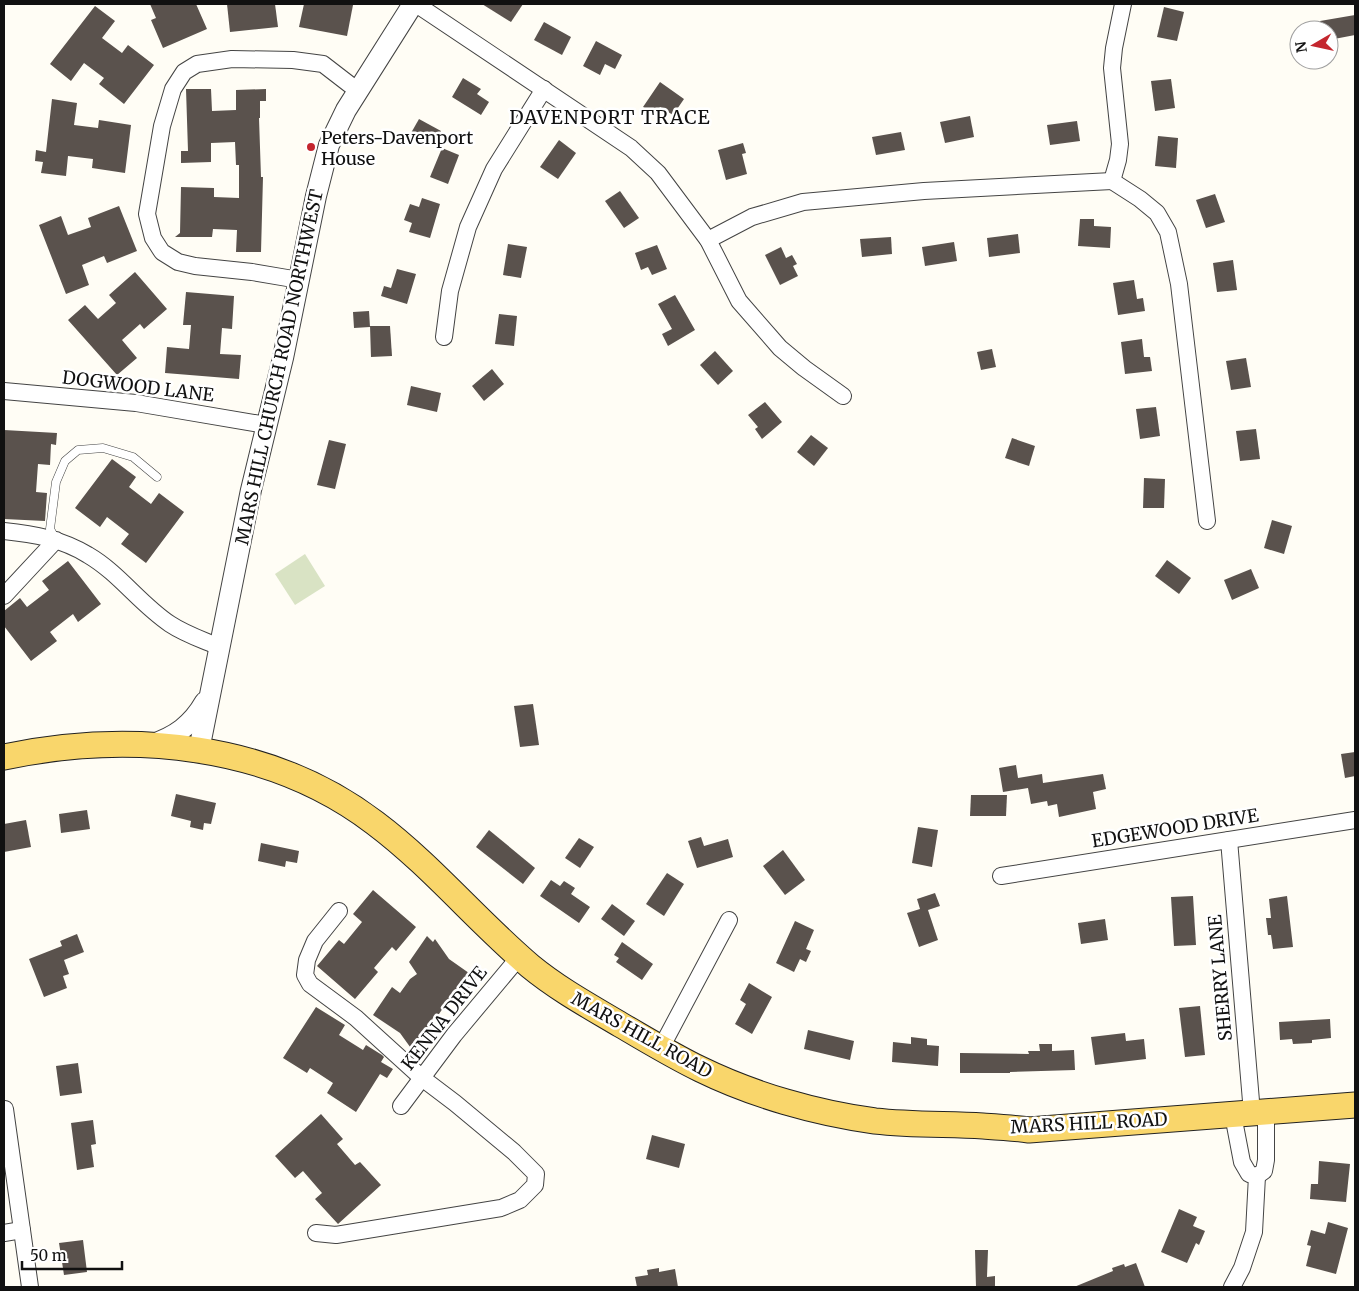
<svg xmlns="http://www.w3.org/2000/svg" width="1359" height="1291" viewBox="0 0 1359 1291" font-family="Merriweather,serif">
	<rect width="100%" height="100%" fill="#fffdf5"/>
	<!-- cemetery -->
	<path fill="#d9e3c4" d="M305 554 325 586 295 605 275 574Z"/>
	<!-- building -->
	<g fill="#5a524d">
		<path d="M150 4H196L207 29 163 48 151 20 156 18Z"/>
		<path d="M227 4H275L278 27 230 32Z"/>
		<path d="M304 4H345L353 5 347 36 299 27Z"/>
		<path d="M482 4H523L511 22Z"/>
		<path d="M95 6 115 21 102 38 122 53 128 45 154 65 124 104 99 84 104 78 84 63 71 81 50 64Z"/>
		<path d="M1164 7 1184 12 1177 41 1157 37Z"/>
		<path d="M1355 15V35L1329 40V30H1322L1320 21Z"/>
		<path d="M544 22 571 37 562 55 534 40Z"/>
		<path d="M596 41 622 55 615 69 605 64 600 75 583 66Z"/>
		<path d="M463 78 481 89 477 94 489 102 481 115 452 97Z"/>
		<path d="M1171 79 1175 108 1155 111 1151 81Z"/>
		<path d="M660 82 684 99 673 115 660 107 655 115 643 107Z"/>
		<path d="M186 89H211L212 111 236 110V90L266 89V101H260V118H259L261 177H263L261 252H236L237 230 213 229 212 237H175L180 233 181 187 214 188V197L239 198V165H236L235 142 211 143V162L181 163V151H188Z"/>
		<path d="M52 99 77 103 74 125 98 128 99 120 131 125 125 173 92 168 93 159 68 156 66 176 41 173 43 162 35 161 36 150 46 152Z"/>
		<path d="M970 116 974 137 945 143 940 122Z"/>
		<path d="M419 119 441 131 433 145 411 133Z"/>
		<path d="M1077 121 1080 141 1050 145 1047 125Z"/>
		<path d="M901 132 905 150 876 155 872 137Z"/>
		<path d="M1158 136 1178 138 1176 168 1155 166Z"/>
		<path d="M559 140 576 153 558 179 540 167Z"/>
		<path d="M743 143 746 153 742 154 747 174 726 180 718 150Z"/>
		<path d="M442 148 459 155 448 184 430 177Z"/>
		<path d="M620 191 639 218 624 228 605 201Z"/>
		<path d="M1215 194 1225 222 1206 228 1196 200Z"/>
		<path d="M422 198 440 204 430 238 409 232 412 223 404 220 410 204 419 207Z"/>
		<path d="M119 206 137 251 107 263 104 256 82 265 89 285 66 294 39 225 61 216 68 235 91 227 88 218Z"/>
		<path d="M1080 219H1094V226L1111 227 1110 248 1078 246Z"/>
		<path d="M1018 234 1020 253 989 257 987 238Z"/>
		<path d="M891 237 892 254 862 257 860 239Z"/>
		<path d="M954 242 957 261 925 266 922 247Z"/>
		<path d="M508 244 527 247 521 278 503 275Z"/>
		<path d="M657 245 667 269 652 275 648 267 641 270 635 253Z"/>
		<path d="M781 247 786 258 792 255 797 264 793 266 798 276 780 285 765 255Z"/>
		<path d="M1233 260 1237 290 1217 292 1213 263Z"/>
		<path d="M397 269 416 274 407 304 381 296 384 286 391 288Z"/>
		<path d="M135 272 167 309 144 329 140 324 122 340 137 358 117 375 68 320 85 305 98 319 116 303 109 295Z"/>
		<path d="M1134 280 1137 299 1143 298 1145 311 1118 315 1113 283Z"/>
		<path d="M186 292 234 296 232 329 222 328 220 354 241 355 239 379 165 373 167 347 189 349 191 325H183Z"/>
		<path d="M675 295 695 330 668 346 662 334 672 329 658 304Z"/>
		<path d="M369 311 370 327 354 328 353 312Z"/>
		<path d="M499 314 517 316 514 346 495 344Z"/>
		<path d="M370 326H390L392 356 371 357Z"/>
		<path d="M1142 339 1144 357H1150L1152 371 1125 374 1121 342Z"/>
		<path d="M992 349 996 367 981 370 977 352Z"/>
		<path d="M715 351 733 371 718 385 700 365Z"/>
		<path d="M1246 358 1251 387 1231 390 1226 361Z"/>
		<path d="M492 369 504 384 484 401 472 386Z"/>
		<path d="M411 386 441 393 437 412 407 405Z"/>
		<path d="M765 402 782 422 762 439 755 429 758 427 748 415Z"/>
		<path d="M1156 407 1160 436 1140 439 1136 409Z"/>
		<path d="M1256 429 1260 459 1240 461 1236 431Z"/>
		<path d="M4 430 57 433 56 445 51 444 50 465 38 464 36 492 47 493 45 521 4 519Z"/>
		<path d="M811 435 828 448 814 466 797 452Z"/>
		<path d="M1012 438 1035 446 1029 466 1005 458Z"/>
		<path d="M329 440 346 444 335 489 317 485Z"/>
		<path d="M112 459 136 477 129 487 151 504 159 493 184 512 146 563 121 544 129 534 107 517 100 527 75 508Z"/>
		<path d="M1144 478 1165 479 1164 508H1143Z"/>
		<path d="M1272 520 1292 526 1284 554 1264 548Z"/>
		<path d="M1167 560 1191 578 1179 594 1155 576Z"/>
		<path d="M68 561 101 604 78 622 73 614 50 632 57 641 31 661 4 626V611L20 598 27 607 49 590 42 581Z"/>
		<path d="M1251 569 1259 588 1232 600 1224 580Z"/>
		<path d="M533 704 539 745 520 747 514 706Z"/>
		<path d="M1355 752V776L1345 778 1341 754Z"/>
		<path d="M1016 765 1018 778 1042 774 1043 783 1103 774 1106 789 1093 792 1096 809 1059 817 1057 804 1048 806 1047 801 1031 804 1028 788 1003 792 999 768Z"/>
		<path d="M176 794 216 803 211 824 204 823 203 830 190 827 191 821 171 816Z"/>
		<path d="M971 795H1007L1006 816H970Z"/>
		<path d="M87 810 90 829 61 833 59 814Z"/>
		<path d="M26 820 31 847 4 852V824Z"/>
		<path d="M918 827 938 830 932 867 912 863Z"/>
		<path d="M489 830 535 868 523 884 476 847Z"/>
		<path d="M701 837 704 846 728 839 733 857 697 868 688 841Z"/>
		<path d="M579 838 594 847 580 868 565 858Z"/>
		<path d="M261 843 299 851 297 863 286 861 285 867 258 861Z"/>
		<path d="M783 850 805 880 785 895 763 866Z"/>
		<path d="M667 873 684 884 664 916 646 904Z"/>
		<path d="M551 880 560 886 564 881 575 888 571 894 590 907 579 923 540 896Z"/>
		<path d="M373 890 416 927 396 951 392 947 374 968 378 972 355 999 317 966 339 940 344 944 362 922 353 914Z"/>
		<path d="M935 893 940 906 928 910 938 940 919 947 907 913 920 909 917 899Z"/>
		<path d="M1193 896 1196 945 1174 946 1171 897Z"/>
		<path d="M1287 896 1293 947 1273 949 1271 935H1268L1266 918H1271L1269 899Z"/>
		<path d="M612 904 635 921 624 936 601 919Z"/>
		<path d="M1105 919 1108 940 1081 944 1078 923Z"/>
		<path d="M795 921 814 930 806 949 811 951 806 962 800 959 794 972 776 963Z"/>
		<path d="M77 934 84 952 64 960 69 974 63 976 67 988 44 997 29 959 62 946 60 941Z"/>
		<path d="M427 936 433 942 435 939 449 959 476 978 462 998 455 1004 449 999 439 1014 432 1019 437 1027 429 1039 413 1051 400 1033 373 1015 392 987 400 993 410 979 417 974 409 962Z"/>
		<path d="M622 942 653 964 642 980 616 962 619 958 614 955Z"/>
		<path d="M749 983 772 997 752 1034 735 1024 746 1004 740 1000Z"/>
		<path d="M1200 1006 1205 1055 1185 1057 1179 1008Z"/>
		<path d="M316 1007 345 1025 339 1035 363 1050 366 1045 382 1055 384 1057 381 1062 393 1069 387 1078 380 1074 356 1112 327 1093 333 1083 310 1068 307 1073 283 1058Z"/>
		<path d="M1330 1019 1331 1038 1312 1040V1043L1293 1044 1292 1039 1280 1040 1279 1022Z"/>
		<path d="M808 1030 854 1041 850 1060 804 1049Z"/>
		<path d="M1125 1033 1126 1041 1144 1039 1146 1059 1095 1065 1091 1037Z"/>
		<path d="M911 1037 927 1039V1045L939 1046 938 1066 892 1062 893 1042 911 1044Z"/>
		<path d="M1039 1044H1052V1051L1074 1050 1075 1070 1010 1072V1073H960V1053L1029 1054 1028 1051H1040Z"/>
		<path d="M78 1063 82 1093 60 1096 56 1066Z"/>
		<path d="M321 1114 343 1139 337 1144 355 1165 360 1162 381 1185 338 1224 315 1199 322 1193 303 1171 295 1178 275 1156Z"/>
		<path d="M93 1120 96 1144 91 1145 94 1167 77 1170 71 1123Z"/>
		<path d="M652 1135 685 1144 679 1168 646 1159Z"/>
		<path d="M1319 1161 1350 1164 1346 1202 1310 1199 1311 1184H1318Z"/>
		<path d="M1179 1209 1197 1217 1193 1226 1205 1231 1199 1245 1196 1243 1187 1263 1161 1252Z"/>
		<path d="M1328 1222 1348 1228 1336 1274 1306 1266 1311 1246 1307 1245 1311 1230 1325 1234Z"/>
		<path d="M83 1240 87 1272 64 1275 59 1243Z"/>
		<path d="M975 1250H988L987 1277 995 1276V1287H976Z"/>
		<path d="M1136 1263 1145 1287H1074L1113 1271 1112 1268 1124 1264 1125 1267Z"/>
		<path d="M659 1268V1272L675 1269 678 1287H637L635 1277 648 1275 647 1270Z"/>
	</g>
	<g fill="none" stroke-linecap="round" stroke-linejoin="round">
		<!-- service casing -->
		<g stroke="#444" stroke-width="9">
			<path id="service" d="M55 538 50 529 56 482 65 461 78 450 103 448 133 457 157 477"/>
		</g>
		<!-- minor casing -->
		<g stroke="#444" stroke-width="18">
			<g id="minor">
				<path d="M416 4 631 148 658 173 708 240 739 301 780 348 804 368 843 396"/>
				<path d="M1112 181 1140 199 1157 213 1168 232 1179 284 1207 521"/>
				<path d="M1112 181 1118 160 1120 144 1112 68 1114 48 1123 4"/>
				<path d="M708 240 752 217 803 202 924 191 1112 181"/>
				<path d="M299 280 252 272 195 266 178 262 162 252 153 238 147 214 162 126 173 89 184 72 197 64 232 59 293 60 323 64 358 91"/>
				<path d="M444 337 450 291 468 227 494 169 544 89"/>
				<path d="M4 391 136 403 266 425"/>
				<path d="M4 531C34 534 62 539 88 555 119 573 140 604 170 624 185 634 203 640 219 647"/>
				<path d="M4 596 56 540"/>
				<path d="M1229 840 1252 1113"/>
				<path d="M1001 876 1355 820"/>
				<path d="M661 1048 729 920"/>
				<path d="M401 1106 454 1035 520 956"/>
				<path d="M5 1109 30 1287"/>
				<path d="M1233 1115 1242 1162 1249 1174 1257 1176 1264 1171 1266 1160V1112"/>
				<path d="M4 1233 22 1230"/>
				<path d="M316 1233 336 1235 501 1208 520 1200 535 1185 536 1174 514 1152 455 1103 422 1078 356 1018 310 984 305 975 307 960 315 941 339 911"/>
				<path d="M1232 1287 1242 1268 1254 1232 1257 1176"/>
			</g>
		</g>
		<!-- tertiary casing -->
		<g stroke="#444" stroke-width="22">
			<g id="tertiary">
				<path d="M150 745C175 737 192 725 205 702"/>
				<path d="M199 750 251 490 283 358 316 196 329 145 346 110 413 4"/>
			</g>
		</g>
		<!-- primary casing -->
		<g stroke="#222" stroke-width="27">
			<path id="primary" d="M4 757C129 731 269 742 375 823 431 865 476 920 530 966 558 989 589 1006 621 1025 647 1040 673 1056 700 1069 753 1095 816 1113 875 1121 911 1125 947 1124 983 1126 998 1127 1014 1128 1029 1130L1355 1105"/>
		</g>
		<!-- service -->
		<use href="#service" stroke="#fff" stroke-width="8"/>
		<!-- minor -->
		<use href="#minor" stroke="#fff" stroke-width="16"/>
		<!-- tertiary -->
		<use href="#tertiary" stroke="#fff" stroke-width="20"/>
		<!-- primary -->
		<use href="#primary" stroke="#f9d66b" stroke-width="25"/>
	</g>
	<!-- markers -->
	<circle fill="#c4262e" stroke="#fff" stroke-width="2" cx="311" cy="147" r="5"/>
	<g text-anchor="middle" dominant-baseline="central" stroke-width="5" stroke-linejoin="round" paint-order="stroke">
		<!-- poi labels -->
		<g font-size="18" fill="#111" stroke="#fff" text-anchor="start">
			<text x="321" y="137">Peters-Davenport<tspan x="321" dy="21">House</tspan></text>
		</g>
		<!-- street labels -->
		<g font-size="18" fill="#111" stroke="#fff">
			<text transform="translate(279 367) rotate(-78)">MARS HILL CHURCH ROAD NORTHWEST</text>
			<text transform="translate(138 386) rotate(7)">DOGWOOD LANE</text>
			<text transform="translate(1175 828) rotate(-9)">EDGEWOOD DRIVE</text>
			<text transform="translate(1220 978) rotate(-95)">SHERRY LANE</text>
			<text transform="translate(444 1018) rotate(-52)">KENNA DRIVE</text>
			<text transform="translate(642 1035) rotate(29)">MARS HILL ROAD</text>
			<text transform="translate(1089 1123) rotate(-3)">MARS HILL ROAD</text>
		</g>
		<!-- neighbourhood labels -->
		<g font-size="19" letter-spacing="1" fill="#111" stroke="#fff">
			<text x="610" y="117">DAVENPORT TRACE</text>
		</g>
	</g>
	<!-- border -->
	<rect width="1359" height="1291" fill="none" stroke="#111111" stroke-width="10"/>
	<!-- north arrow -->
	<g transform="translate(1314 45) rotate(261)"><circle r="24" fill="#ffffff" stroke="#a0a0a0"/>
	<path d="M0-4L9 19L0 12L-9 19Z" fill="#c4262e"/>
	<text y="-8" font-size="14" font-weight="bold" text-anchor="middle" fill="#111111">N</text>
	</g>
	<!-- scale -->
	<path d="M22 1261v8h100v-8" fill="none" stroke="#111111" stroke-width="2.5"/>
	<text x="30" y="1261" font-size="15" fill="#111111" stroke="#ffffff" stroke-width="4" paint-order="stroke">50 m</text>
</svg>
